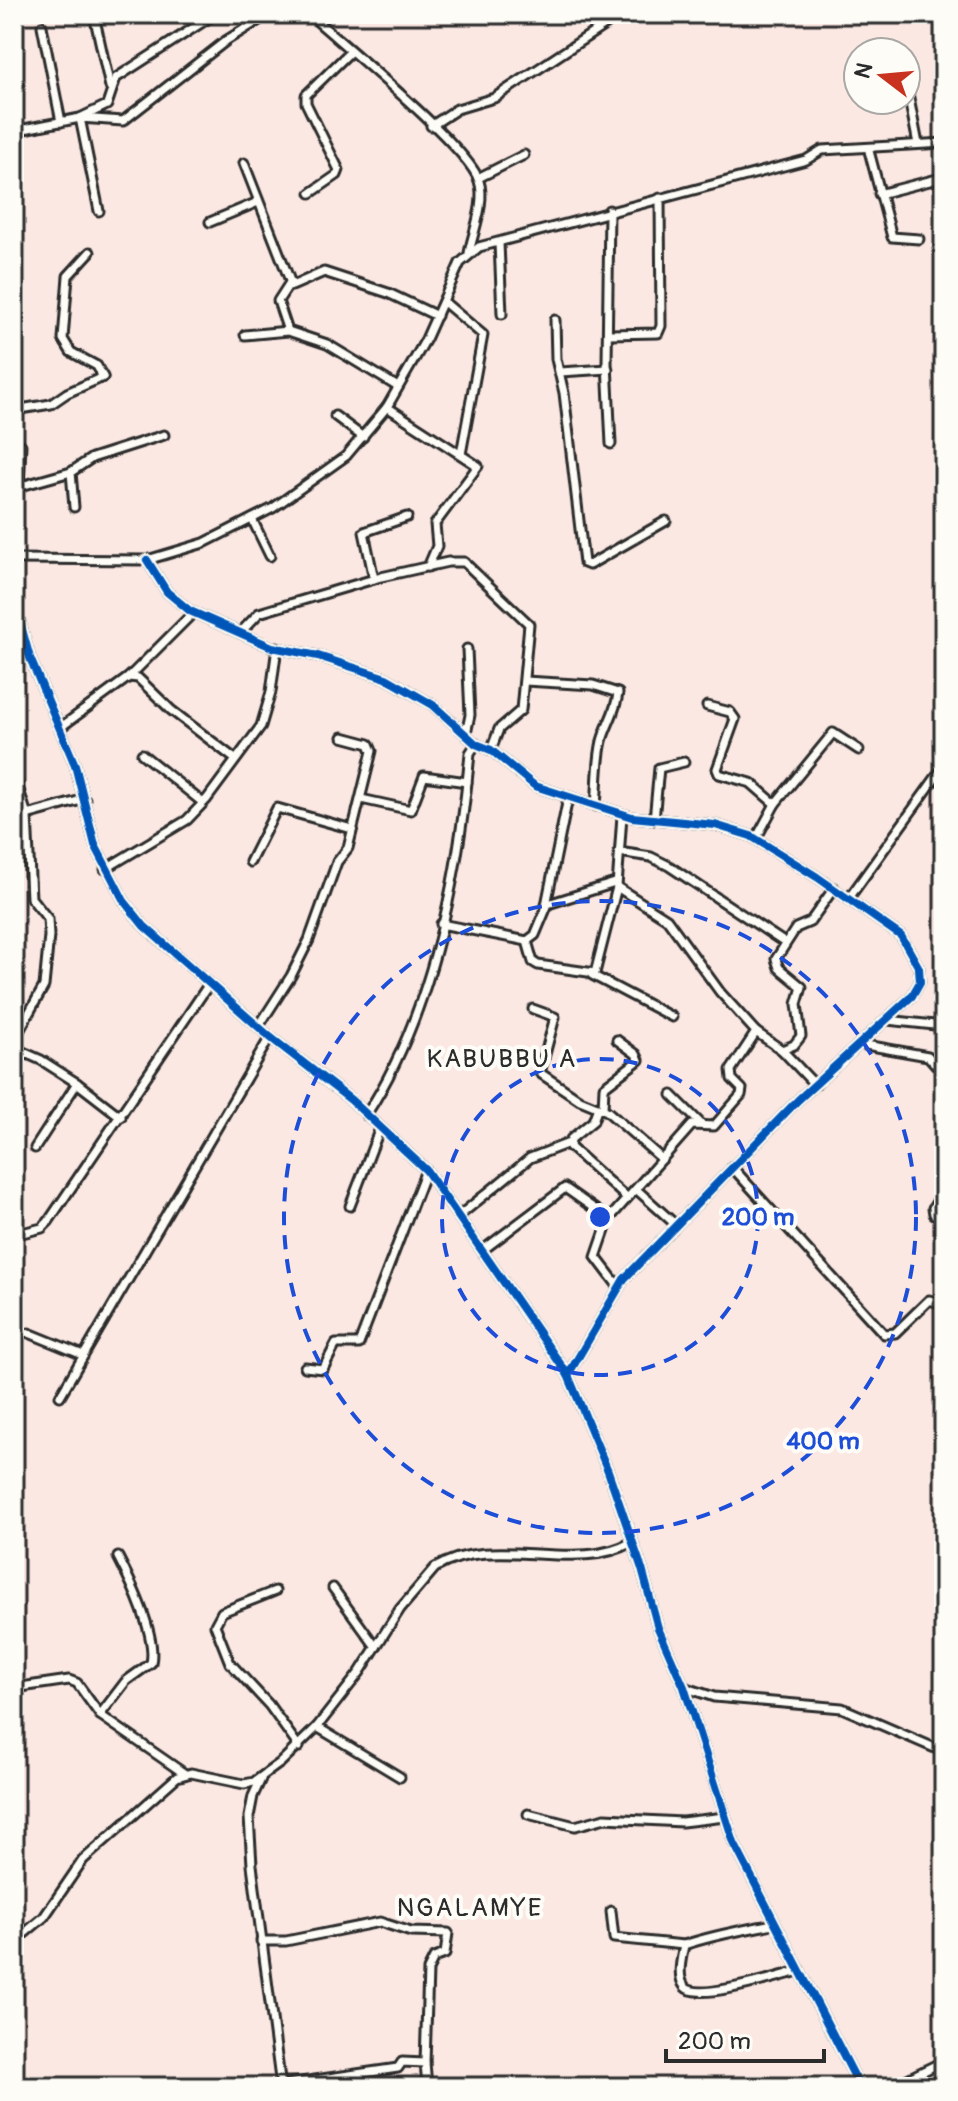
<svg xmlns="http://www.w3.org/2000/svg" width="958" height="2101" viewBox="0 0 958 2101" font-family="Pangolin,sans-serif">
	<rect width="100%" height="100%" fill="#fbe8e3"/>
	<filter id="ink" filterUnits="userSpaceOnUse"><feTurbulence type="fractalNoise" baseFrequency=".0125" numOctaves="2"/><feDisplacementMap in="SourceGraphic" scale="16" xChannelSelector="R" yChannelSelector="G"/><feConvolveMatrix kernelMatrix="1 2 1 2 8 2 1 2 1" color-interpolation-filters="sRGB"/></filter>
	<g filter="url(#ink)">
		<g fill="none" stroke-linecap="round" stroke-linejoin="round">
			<!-- minor casing -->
			<g stroke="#2b2b2b" stroke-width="13">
				<g id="minor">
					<path d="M309 14C341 43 469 147 479 181 486 202 473 232 469 253"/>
					<path d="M94 15 110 87"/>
					<path d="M42 26 61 122"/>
					<path d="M906 83 918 144"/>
					<path d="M431 126 457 109 494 98 620 15"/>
					<path d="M14 131 80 118 107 105 116 78 215 14"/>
					<path d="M869 151 892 237 919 239"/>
					<path d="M244 163 292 286 324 272 388 293 437 316"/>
					<path d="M478 178 524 155"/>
					<path d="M311 193 337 175 339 170 306 103V95L351 51"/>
					<path d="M879 194 941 178 944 174"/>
					<path d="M609 210 607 363 611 444"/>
					<path d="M99 211 80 118 123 121 227 40 269 14"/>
					<path d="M210 222 258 202"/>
					<path d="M499 243 502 314"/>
					<path d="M90 252 68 276 63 339 71 352 97 366 103 377 97 366"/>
					<path d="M289 284 278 301 288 331 327 344 398 387"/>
					<path d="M444 302 483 335 461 454"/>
					<path d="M555 320 556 359 564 393 584 563 589 565 666 521"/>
					<path d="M609 334 658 333 661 326 660 198"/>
					<path d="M245 335 288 331"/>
					<path d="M560 372 608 369"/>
					<path d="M387 407 478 466 435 524 437 546 428 567"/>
					<path d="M14 410 51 404 67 393 103 377"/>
					<path d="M335 416 363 437"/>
					<path d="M71 472 74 507"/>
					<path d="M19 487 21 445"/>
					<path d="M14 488 71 472 92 458 164 435"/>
					<path d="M252 519 270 556"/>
					<path d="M14 559 147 560 204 543 273 508 346 456 387 407 426 339 460 263 479 247 806 160 822 150 944 143"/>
					<path d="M147 560 167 592 190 611 272 647 318 656 386 678 433 705 476 744 491 750 535 786 632 817 715 825 751 836 817 877 901 936 919 968 920 982 912 996 798 1100 624 1279 568 1375"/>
					<path d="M374 579 364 532 407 517"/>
					<path d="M14 601 30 658 75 765 95 845 124 901 144 926 270 1037 351 1100 426 1170 568 1375 608 1471 642 1569 658 1628 684 1687 734 1843 860 2087"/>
					<path d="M240 633 259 613 381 577 448 562H464L529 624 521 710 499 729 491 750"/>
					<path d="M129 677 138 678 171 710 235 759"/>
					<path d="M525 681 593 685 618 693C616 712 607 723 602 741 597 763 598 784 596 806"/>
					<path d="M707 706 730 712 735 719 717 769 719 774 751 783 775 804"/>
					<path d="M61 727 129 677 193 613"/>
					<path d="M466 734 470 715 467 649"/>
					<path d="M142 754 202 802"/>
					<path d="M14 774 27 815 31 898 48 919 49 936 44 986 14 1040"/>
					<path d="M361 799 411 810 424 776 467 782"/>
					<path d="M27 815 85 799"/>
					<path d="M654 820 659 768 684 762"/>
					<path d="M756 839 775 804 833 733 859 750"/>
					<path d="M619 852 651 857 669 866 785 943"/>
					<path d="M250 862 277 808 352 829"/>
					<path d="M105 869 187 820 207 799 261 726 271 692 277 647"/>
					<path d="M849 898 944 766"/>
					<path d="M546 905 568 798"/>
					<path d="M441 924 527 941"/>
					<path d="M527 941 533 962 538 965 595 973 617 887"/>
					<path d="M527 941 535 935 548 904 615 883"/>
					<path d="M592 975 672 1017"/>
					<path d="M533 1009 555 1017 540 1073 580 1100 607 1111 662 1159"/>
					<path d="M887 1020 944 1026"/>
					<path d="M259 1026 291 976 309 940 337 862 348 848 372 751 369 744 343 737"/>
					<path d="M756 1032 782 1050 794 1045 801 1036 797 1004 802 987 779 968 776 959 796 928 810 922 834 888"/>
					<path d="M860 1044 928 1056 944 1074"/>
					<path d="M14 1048 41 1060 77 1083"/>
					<path d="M782 1050 815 1085"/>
					<path d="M672 1095 700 1123"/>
					<path d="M598 1107 593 1121 571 1139 570 1147 627 1198"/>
					<path d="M603 1109 604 1087 639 1060 636 1054 617 1040"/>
					<path d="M366 1115C433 1013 459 873 470 753L476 744"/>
					<path d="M35 1148 77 1083 121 1117"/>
					<path d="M732 1167 884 1334 895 1333 929 1300 944 1304"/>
					<path d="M636 1189 676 1225"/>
					<path d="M944 1191 933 1208 934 1214 944 1220"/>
					<path d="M350 1206 380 1128"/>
					<path d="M459 1216 530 1158 569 1143"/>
					<path d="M14 1235 42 1228 48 1222 209 984"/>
					<path d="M483 1250 565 1188 609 1219"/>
					<path d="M618 1286 596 1257 609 1219 692 1125 714 1126 741 1095 742 1089 732 1079 731 1070 756 1032 720 992 667 919 617 887 622 815"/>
					<path d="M29 1333 83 1355"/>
					<path d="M305 1367 323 1369 336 1344H359L426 1170"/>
					<path d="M60 1396 270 1037"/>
					<path d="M333 1588 376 1647"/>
					<path d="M275 1591 222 1612 215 1625 230 1663 269 1705 299 1747"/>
					<path d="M684 1687 714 1697 842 1708 944 1752"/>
					<path d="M14 1688 69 1680 77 1683 100 1715 185 1774"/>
					<path d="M100 1715 126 1681 151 1663C157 1636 131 1582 118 1557"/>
					<path d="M317 1727 400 1777"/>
					<path d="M261 1779 253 1796 249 1817 252 1865 281 2087"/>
					<path d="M528 1814 575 1826 605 1818 682 1822 725 1817"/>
					<path d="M611 1911 614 1938 684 1945"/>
					<path d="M773 1924C743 1930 713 1935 684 1945 682 1957 676 1976 685 1987 698 2002 779 1976 799 1971"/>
					<path d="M261 1941H286L380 1922 411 1932 448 1933 445 1954 434 1958 428 1970 425 2063"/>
					<path d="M14 1942 44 1917 83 1860 177 1777 191 1773 244 1784 254 1782 280 1763 317 1727 360 1672 400 1609 435 1568C494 1532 575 1575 632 1542"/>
					<path d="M280 2085 398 2068 402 2062 425 2063 427 2086 442 2084 454 2087"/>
					<path d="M891 2087 944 2061"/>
				</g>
			</g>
			<!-- minor -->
			<use href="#minor" stroke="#fdfcf7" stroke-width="7"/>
			<!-- cycleway casing -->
			<g stroke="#fdfcf7" stroke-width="13">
				<g id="cycleway">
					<path d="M147 560 167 592 190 611 272 647 318 656 386 678 433 705 476 744 491 750 535 786 632 817 715 825 751 836 817 877 901 936 919 968 920 982 912 996 798 1100 624 1279 568 1375"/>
					<path d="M14 601 30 658 75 765 95 845 124 901 144 926 270 1037 351 1100 426 1170 568 1375 608 1471 642 1569 658 1628 684 1687 734 1843 860 2087"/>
				</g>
			</g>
			<!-- cycleway -->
			<use href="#cycleway" stroke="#0057b8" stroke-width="8"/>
		</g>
	</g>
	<!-- distance rings -->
	<g fill="none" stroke="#1d4ed8" stroke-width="4" stroke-dasharray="14 10">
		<circle cx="600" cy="1217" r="158"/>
		<circle cx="600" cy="1217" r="316"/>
	</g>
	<g text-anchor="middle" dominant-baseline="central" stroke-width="8" stroke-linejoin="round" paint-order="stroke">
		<!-- quarter labels -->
		<g font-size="26" letter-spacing="2" fill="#2b2b2b" stroke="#fdfcf7">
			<text x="502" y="1059">KABUBBU A</text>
			<text x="470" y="1908">NGALAMYE</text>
		</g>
	</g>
	<circle cx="600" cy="1217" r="12" fill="#1d4ed8" stroke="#fdfcf7" stroke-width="4"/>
	<g font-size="24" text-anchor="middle" font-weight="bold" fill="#1d4ed8" stroke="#fdfcf7" stroke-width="8" stroke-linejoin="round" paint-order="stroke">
		<text x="758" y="1225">200 m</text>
		<text x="823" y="1449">400 m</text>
	</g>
	<!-- margin -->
	<rect width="958" height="2101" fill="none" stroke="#fdfcf7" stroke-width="48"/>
	<rect x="24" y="24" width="910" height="2053" fill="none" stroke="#2b2b2b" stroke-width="3" filter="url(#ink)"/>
	<!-- north arrow -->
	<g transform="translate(882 76) rotate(286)"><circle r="38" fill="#fdfcf7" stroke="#a9a8a5" stroke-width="2"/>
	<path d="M0-6L14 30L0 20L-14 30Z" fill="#c8321e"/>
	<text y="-12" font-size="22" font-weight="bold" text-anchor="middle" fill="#2b2b2b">N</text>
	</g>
	<!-- scale -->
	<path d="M666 2049v12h158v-12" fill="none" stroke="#2b2b2b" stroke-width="4"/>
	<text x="678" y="2049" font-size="24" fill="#2b2b2b" stroke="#fdfcf7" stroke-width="6" paint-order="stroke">200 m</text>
</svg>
